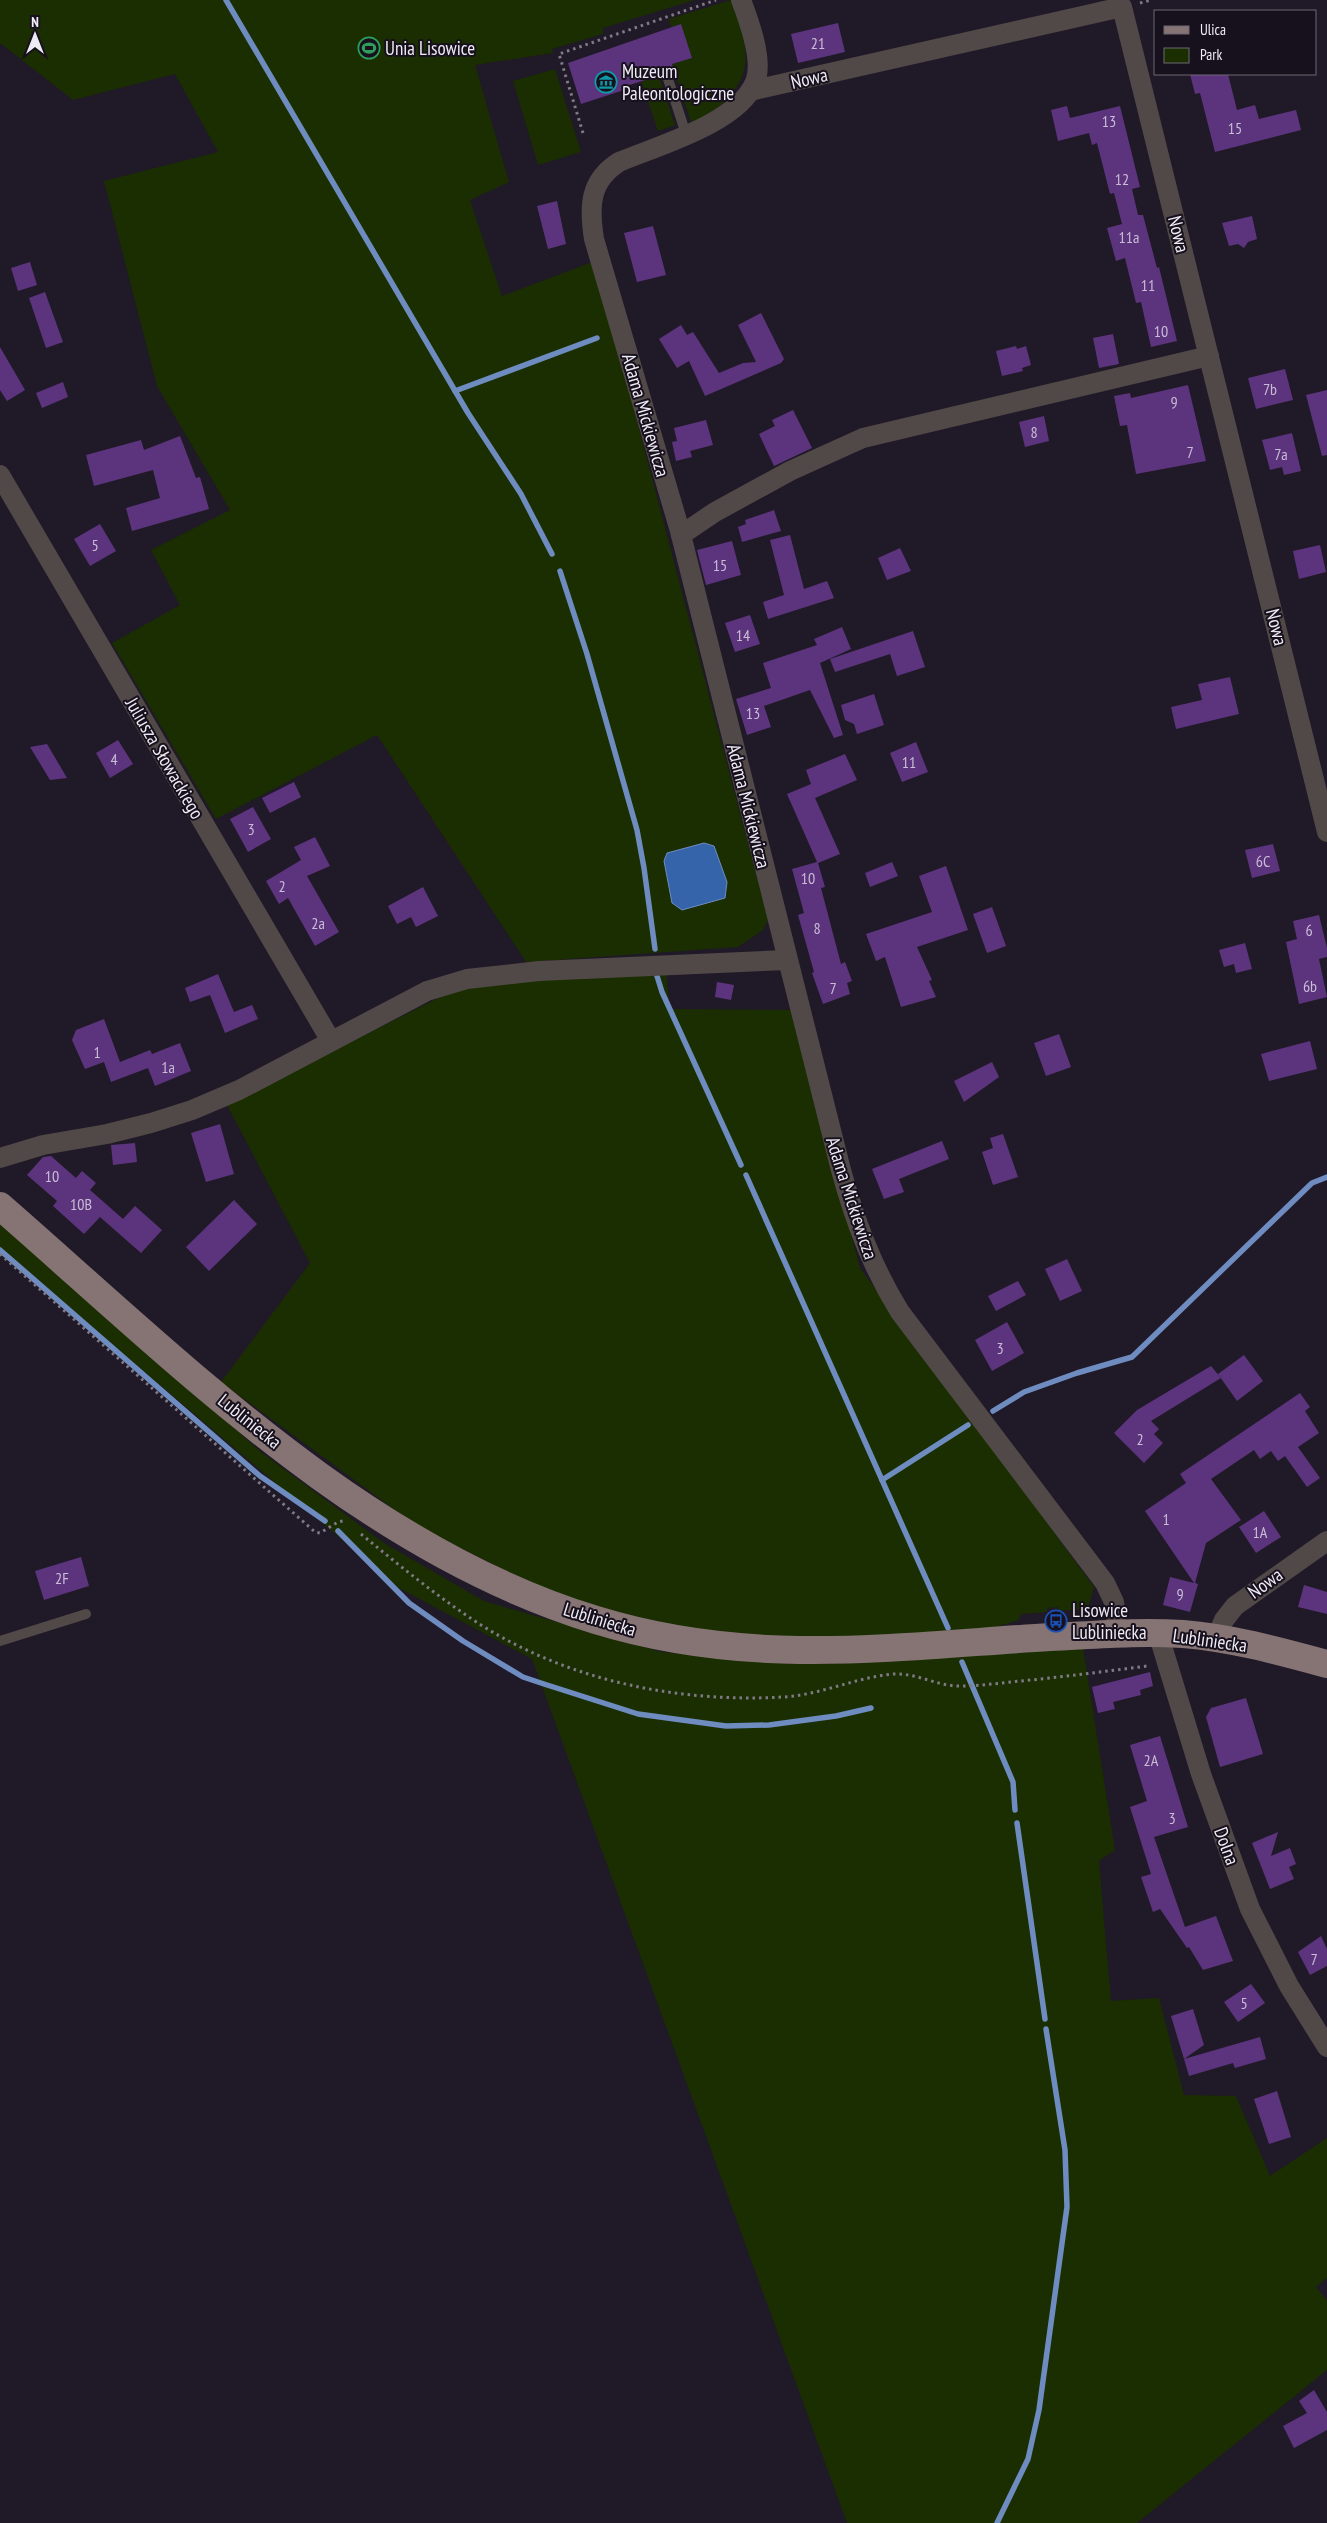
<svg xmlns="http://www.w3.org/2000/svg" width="1327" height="2523" viewBox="0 0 1327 2523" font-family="'PT Sans Narrow',sans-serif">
	<rect width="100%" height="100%" fill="#201927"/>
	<!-- green -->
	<g fill="#1a2e01">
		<path d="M0 0H695L603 28V34L552 49 553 53 475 65 509 182 470 200 502 296 595 261 768 920 763 930 738 947 526 962 377 735 216 819 112 643 180 605 151 550 230 510 157 386 104 181 218 152 175 74 73 100 0 43Z"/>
		<path d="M731 0C743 36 758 65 729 97 718 109 707 117 691 122L672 64 691 58 671 27 669 19Z"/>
		<path d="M555 69 581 152 538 165 513 81Z"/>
		<path d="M659 76 675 125 658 131 641 81Z"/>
		<path d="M666 973 670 1009 792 1010 860 1268 1094 1587 1088 1609 1059 1611 1058 1607 1047 1608V1612L1021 1614 1019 1620 986 1630 838 1640 714 1638 555 1596 414 1524 221 1382 310 1263 227 1105 458 988 511 981Z"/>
		<path d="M0 1223 261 1452 384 1543 484 1601 662 1652 762 1661 1083 1648 1115 1850 1099 1861 1111 2001 1159 1998 1184 2095 1236 2096 1270 2176 1327 2138V2278L1316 2287 1327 2300V2370L1137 2523H847L532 1659 399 1588 0 1249Z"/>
	</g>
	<!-- water -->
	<path fill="#3664aa" stroke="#6e8cc0" d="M704 843 714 846 727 882 725 898 682 910 672 903 664 861 667 853Z"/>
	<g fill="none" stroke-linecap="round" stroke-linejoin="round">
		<!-- stream -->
		<g stroke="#6e8cc0" stroke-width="5.5">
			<path d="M226 0 468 413 521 494 552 554"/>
			<path d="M455 391 597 338"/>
			<path d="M560 571 587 654 637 830 644 868 655 949"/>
			<path d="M657 976 662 992 741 1165"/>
			<path d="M746 1175 948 1628"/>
			<path d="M0 1250 260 1476 325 1521"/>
			<path d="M993 1411 1024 1392 1077 1373 1132 1357 1312 1183 1327 1177"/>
			<path d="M882 1480 968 1425"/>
			<path d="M338 1531 409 1603 463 1641 523 1677 544 1684 638 1714 726 1726 769 1725 836 1716 871 1708"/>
			<path d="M962 1662 1013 1782 1015 1810"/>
			<path d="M1017 1823 1045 2019"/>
			<path d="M997 2523 1028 2459 1039 2410 1067 2207 1065 2150 1046 2029"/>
		</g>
	</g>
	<!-- building -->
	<g fill="#5c347d">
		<path d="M838 23 845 52 798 63 791 34Z"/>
		<path d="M681 24 692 58 672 64 674 71 623 87 624 90 581 104 568 63Z"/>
		<path d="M1190 74H1228L1237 110 1255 105 1259 119 1296 110 1301 130 1215 152 1200 93 1195 94Z"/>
		<path d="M1067 106 1070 118 1120 106 1140 187 1132 189 1138 215H1143L1157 268 1159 267 1177 341 1151 347 1141 302 1136 303 1125 258 1116 261 1107 228 1122 224 1114 193 1110 194 1097 143 1092 145 1089 133 1058 141 1051 110Z"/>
		<path d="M557 201 566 244 548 249 537 206Z"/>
		<path d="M1252 216 1257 239 1248 242 1244 248 1238 244 1229 246 1222 223Z"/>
		<path d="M653 226 666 275 637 282 624 233Z"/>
		<path d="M30 262 37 285 18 291 11 268Z"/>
		<path d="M45 292 63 342 46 348 29 298Z"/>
		<path d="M761 313 784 359 781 363 705 396 689 361 677 368 659 339 681 325 687 335 693 332 719 373 743 363 756 362 738 325Z"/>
		<path d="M1113 334 1119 364 1099 368 1093 338Z"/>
		<path d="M1016 346 1017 349 1026 346 1031 365 1022 368 1023 371 1002 376 996 351Z"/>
		<path d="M0 347 25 390 7 401 0 390Z"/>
		<path d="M1285 369 1293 400 1256 409 1248 378Z"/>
		<path d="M63 382 68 397 42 408 36 393Z"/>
		<path d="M1188 385 1206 461 1136 474 1127 425 1120 426 1114 396 1130 393 1131 398Z"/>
		<path d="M1327 390V455L1322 456 1306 395Z"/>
		<path d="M793 410 812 448 774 466 759 434 775 426 772 420Z"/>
		<path d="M1044 416 1049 441 1025 447 1019 422Z"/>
		<path d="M706 420 713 445 690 451 692 457 676 461 672 442 677 441 674 428Z"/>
		<path d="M1292 433 1301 471 1284 475 1282 467 1270 470 1262 440Z"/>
		<path d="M180 436 196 478 200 477 209 509 132 531 126 508 160 498 153 470 94 486 86 455 141 440 144 450Z"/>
		<path d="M774 510 781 531 742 542 738 527 746 524 745 520Z"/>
		<path d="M100 524 116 551 90 566 74 539Z"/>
		<path d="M790 535 804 589 827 581 834 598 768 619 763 602 784 595 770 540Z"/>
		<path d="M732 541 741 575 706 585 697 550Z"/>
		<path d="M1320 545 1326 572 1299 579 1293 551Z"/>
		<path d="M900 548 911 571 887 580 878 558Z"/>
		<path d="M750 615 760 644 735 652 725 623Z"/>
		<path d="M842 627 851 649 820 663 843 735 834 738 810 690 764 706 771 727 747 735 736 699 771 688 763 663 817 645 814 639Z"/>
		<path d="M913 631 925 667 897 676 890 654 835 672 830 659Z"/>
		<path d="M1230 677 1239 714 1176 729 1171 707 1202 700 1198 684Z"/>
		<path d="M874 694 884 725 857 734 854 724 845 720 841 705Z"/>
		<path d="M118 740 133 764 110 778 96 753Z"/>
		<path d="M916 742 928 772 902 782 890 753Z"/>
		<path d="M47 744 50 749 67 778 50 780 30 747Z"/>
		<path d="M845 754 857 780 815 798 840 854 818 863 825 887 821 888 841 964 845 962 852 981 847 983 850 994 823 1004 812 973 814 972 798 915 804 913 792 869 817 862 787 794 811 784 806 770Z"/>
		<path d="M294 782 301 797 270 813 262 798Z"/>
		<path d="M253 807 271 839 248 852 230 819Z"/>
		<path d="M315 837 330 866 307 876 339 932 315 946 288 898 279 904 266 881 301 860 294 847Z"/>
		<path d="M1273 844 1280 871 1252 878 1245 850Z"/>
		<path d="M892 862 898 876 870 887 865 873Z"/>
		<path d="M946 866 968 930 917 947 932 980 929 981 936 997 901 1007 885 957 876 961 866 934 932 912 919 876Z"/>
		<path d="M423 887 438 916 416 927 411 917 397 924 388 906Z"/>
		<path d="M992 907 1006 946 987 953 973 914Z"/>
		<path d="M1319 915 1327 948V957L1319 959 1327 997 1299 1004 1286 942 1297 939 1293 921Z"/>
		<path d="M1245 943 1252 969 1236 973 1234 964 1224 967 1219 950Z"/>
		<path d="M218 974 234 1012 252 1005 258 1019 225 1033 210 995 190 1002 185 988Z"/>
		<path d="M717 982 734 985 731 1000 715 997Z"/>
		<path d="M104 1019 120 1062 150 1050 152 1054 180 1043 191 1071 155 1086 148 1068 111 1082 104 1062 85 1069 72 1040 76 1030Z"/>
		<path d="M1059 1034 1071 1067 1046 1076 1034 1043Z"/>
		<path d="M1310 1041 1317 1069 1269 1081 1261 1054Z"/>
		<path d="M992 1062 999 1077 964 1102 954 1081Z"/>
		<path d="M220 1124 234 1174 206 1182 191 1133Z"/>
		<path d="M1003 1134 1018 1177 993 1185 982 1152 993 1148 990 1138Z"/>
		<path d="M942 1141 949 1159 899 1179 904 1192 884 1199 872 1169Z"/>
		<path d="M135 1143 137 1162 113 1165 111 1145Z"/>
		<path d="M51 1156 76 1178 82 1171 96 1183 90 1190 123 1219 135 1206 162 1230 141 1253 100 1217 84 1234 53 1206 57 1201 27 1175 43 1157Z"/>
		<path d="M234 1200 257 1224 209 1271 186 1247Z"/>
		<path d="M1067 1259 1082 1291 1060 1301 1045 1269Z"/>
		<path d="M1018 1281 1026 1295 996 1311 988 1296Z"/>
		<path d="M1007 1322 1024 1353 992 1371 975 1340Z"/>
		<path d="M1244 1355 1263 1381 1237 1401 1218 1374Z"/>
		<path d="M1211 1366 1221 1378 1151 1421 1159 1429 1154 1434 1163 1443 1144 1463 1114 1433 1137 1410Z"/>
		<path d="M1300 1393 1310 1407 1305 1411 1319 1433 1298 1447 1320 1478 1307 1487 1285 1456 1278 1461 1271 1451 1260 1459 1254 1450 1211 1479 1241 1520 1206 1543 1195 1583 1198 1584 1190 1612 1163 1605 1170 1577 1194 1583 1145 1511 1186 1483 1180 1474Z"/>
		<path d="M1264 1511 1281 1537 1256 1553 1239 1527Z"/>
		<path d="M81 1557 89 1586 44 1600 35 1571Z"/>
		<path d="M1304 1585 1327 1592V1614L1298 1607Z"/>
		<path d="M1150 1672 1153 1686 1140 1690 1141 1695 1113 1702 1115 1709 1098 1713 1092 1687Z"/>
		<path d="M1246 1698 1263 1754 1220 1767 1206 1717 1211 1708Z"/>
		<path d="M1160 1736 1188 1827 1154 1837 1185 1927 1216 1916 1233 1961 1203 1970 1189 1947 1187 1948 1160 1909 1153 1912 1141 1877 1151 1874 1130 1807 1147 1801 1130 1745Z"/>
		<path d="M1278 1832 1271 1856 1290 1848 1296 1864 1289 1867 1294 1879 1270 1889 1252 1843Z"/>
		<path d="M1321 1936 1327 1949V1966L1310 1975 1298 1952Z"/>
		<path d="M1251 1984 1265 2003 1238 2022 1224 2002Z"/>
		<path d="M1193 2009 1204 2045 1184 2059 1171 2016Z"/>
		<path d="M1260 2037 1266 2059 1235 2068 1233 2063 1189 2076 1184 2059Z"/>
		<path d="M1277 2091 1291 2137 1269 2144 1254 2099Z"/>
		<path d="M1314 2390 1327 2412V2430L1294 2448 1283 2426 1307 2413 1299 2401Z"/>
	</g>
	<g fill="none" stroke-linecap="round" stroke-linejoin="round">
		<!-- path -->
		<g stroke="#7f7a86" stroke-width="3" stroke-dasharray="2.5 4" stroke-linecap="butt">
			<path d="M1140 3 1151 0"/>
			<path d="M583 133 559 54 716 0"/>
			<path d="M0 1254 315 1532 320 1533 338 1522 343 1521"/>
			<path d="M361 1534C400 1566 439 1598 481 1625 570 1681 679 1703 783 1697 821 1695 856 1677 894 1674 917 1673 937 1686 959 1686 983 1686 1007 1682 1031 1680 1070 1676 1108 1671 1147 1666"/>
		</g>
		<!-- lane -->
		<g stroke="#514848" stroke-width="10">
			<path d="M668 79 686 134"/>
			<path d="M0 1641 86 1614"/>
		</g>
		<!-- street -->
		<g stroke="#514848" stroke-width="20">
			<path d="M741 0C749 21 764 61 755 82 739 123 657 146 619 162 589 181 589 207 594 239L680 531 841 1170C855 1221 872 1267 900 1312L1105 1583 1114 1602 1118 1633"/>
			<path d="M750 91 1122 7 1327 832"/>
			<path d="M0 475 331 1041"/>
			<path d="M681 535 715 512 790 471 863 438 1209 356"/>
			<path d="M0 1158 43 1145 107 1134 151 1123 192 1110 239 1090 427 991 467 979 539 971 787 960"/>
			<path d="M1158 1633 1201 1774 1250 1909 1289 1986 1327 2047"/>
			<path d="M1216 1638 1224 1620 1235 1606 1327 1541"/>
		</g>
		<!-- primary -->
		<path stroke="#867374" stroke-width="28" d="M0 1206C179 1362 363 1549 596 1620 661 1640 731 1649 799 1650 883 1651 967 1642 1050 1637 1094 1635 1138 1631 1183 1634 1232 1638 1279 1651 1327 1664"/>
	</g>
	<!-- icons -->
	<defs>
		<g id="stadium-ring" transform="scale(1.125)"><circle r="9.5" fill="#17101d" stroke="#2e9e5b" stroke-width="1.5"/><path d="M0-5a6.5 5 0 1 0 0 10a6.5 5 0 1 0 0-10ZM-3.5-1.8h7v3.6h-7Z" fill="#2e9e5b"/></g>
		<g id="museum-ring" transform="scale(1.125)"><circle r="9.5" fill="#17101d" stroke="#0f9aa8" stroke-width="1.5"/><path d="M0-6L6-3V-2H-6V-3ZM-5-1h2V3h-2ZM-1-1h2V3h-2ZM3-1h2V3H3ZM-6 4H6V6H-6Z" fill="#0f9aa8"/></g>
		<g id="bus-ring" transform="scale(1.125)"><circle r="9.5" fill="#17101d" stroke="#1a4fb4" stroke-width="1.5"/><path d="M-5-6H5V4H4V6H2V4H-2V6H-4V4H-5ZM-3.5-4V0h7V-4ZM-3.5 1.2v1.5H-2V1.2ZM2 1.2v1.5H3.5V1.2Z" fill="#1a4fb4"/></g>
	</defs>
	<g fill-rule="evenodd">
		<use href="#stadium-ring" x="369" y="48"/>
		<use href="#museum-ring" x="606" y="82"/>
		<use href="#bus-ring" x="1056" y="1621"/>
	</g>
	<g text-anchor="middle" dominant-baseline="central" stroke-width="4" stroke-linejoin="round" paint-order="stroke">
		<!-- number labels -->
		<g font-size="16" fill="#cabdd6">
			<text x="818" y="43">21</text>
			<text x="1109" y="121">13</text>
			<text x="1235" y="128">15</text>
			<text x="1122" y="179">12</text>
			<text x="1129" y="237">11a</text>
			<text x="1148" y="285">11</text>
			<text x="1161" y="331">10</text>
			<text x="1270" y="389">7b</text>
			<text x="1174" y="402">9</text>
			<text x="1034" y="432">8</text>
			<text x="1190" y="452">7</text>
			<text x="1281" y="454">7a</text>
			<text x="95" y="545">5</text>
			<text x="720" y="565">15</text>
			<text x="743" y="635">14</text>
			<text x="753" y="713">13</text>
			<text x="114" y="759">4</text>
			<text x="909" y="762">11</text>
			<text x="251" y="829">3</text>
			<text x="1263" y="861">6C</text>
			<text x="808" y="878">10</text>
			<text x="282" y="886">2</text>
			<text x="318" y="923">2a</text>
			<text x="817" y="928">8</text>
			<text x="1309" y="930">6</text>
			<text x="1310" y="986">6b</text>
			<text x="833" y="988">7</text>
			<text x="97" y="1052">1</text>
			<text x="168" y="1067">1a</text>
			<text x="52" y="1176">10</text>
			<text x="81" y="1204">10B</text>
			<text x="1000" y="1348">3</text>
			<text x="1140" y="1439">2</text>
			<text x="1166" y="1519">1</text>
			<text x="1260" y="1532">1A</text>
			<text x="62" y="1578">2F</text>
			<text x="1180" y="1594">9</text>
			<text x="1151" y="1760">2A</text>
			<text x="1172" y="1818">3</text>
			<text x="1314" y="1959">7</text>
			<text x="1244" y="2003">5</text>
		</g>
		<!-- poi labels -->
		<g font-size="19" fill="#efebf4" stroke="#17101d" text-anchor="start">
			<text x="385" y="48">Unia Lisowice</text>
			<text x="622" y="71">Muzeum<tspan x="622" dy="22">Paleontologiczne</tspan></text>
			<text x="1072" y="1610">Lisowice<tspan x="1072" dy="22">Lubliniecka</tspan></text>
		</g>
		<!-- street labels -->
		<g font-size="19" fill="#efebf4" stroke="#17101d">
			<text transform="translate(809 78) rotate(-13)">Nowa</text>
			<text transform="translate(1179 234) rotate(76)">Nowa</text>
			<text transform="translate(646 415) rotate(74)">Adama Mickiewicza</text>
			<text transform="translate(1277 627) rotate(76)">Nowa</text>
			<text transform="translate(165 758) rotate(60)">Juliusza Słowackiego</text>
			<text transform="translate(749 806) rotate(76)">Adama Mickiewicza</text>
			<text transform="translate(852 1198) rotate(72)">Adama Mickiewicza</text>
			<text transform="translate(250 1421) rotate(39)">Lubliniecka</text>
			<text transform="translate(1265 1583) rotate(-36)">Nowa</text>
			<text transform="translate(600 1619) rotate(17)">Lubliniecka</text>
			<text transform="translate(1210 1640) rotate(8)">Lubliniecka</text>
			<text transform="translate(1227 1846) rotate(70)">Dolna</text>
		</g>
	</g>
	<!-- legend -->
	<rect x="1154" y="10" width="162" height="65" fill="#17101d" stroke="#6d6873"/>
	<rect x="1164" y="26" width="25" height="8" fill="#867374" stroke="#6d6873"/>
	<text x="1200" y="35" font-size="15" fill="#efebf4">Ulica</text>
	<rect x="1164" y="48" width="25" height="15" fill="#1a2e01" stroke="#6d6873"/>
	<text x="1200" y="60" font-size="15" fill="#efebf4">Park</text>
	<!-- north arrow -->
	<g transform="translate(35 35)" stroke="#17101d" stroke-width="4" paint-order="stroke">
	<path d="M0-4L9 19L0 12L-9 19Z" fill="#efebf4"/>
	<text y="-8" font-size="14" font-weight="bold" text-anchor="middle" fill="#efebf4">N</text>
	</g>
</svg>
